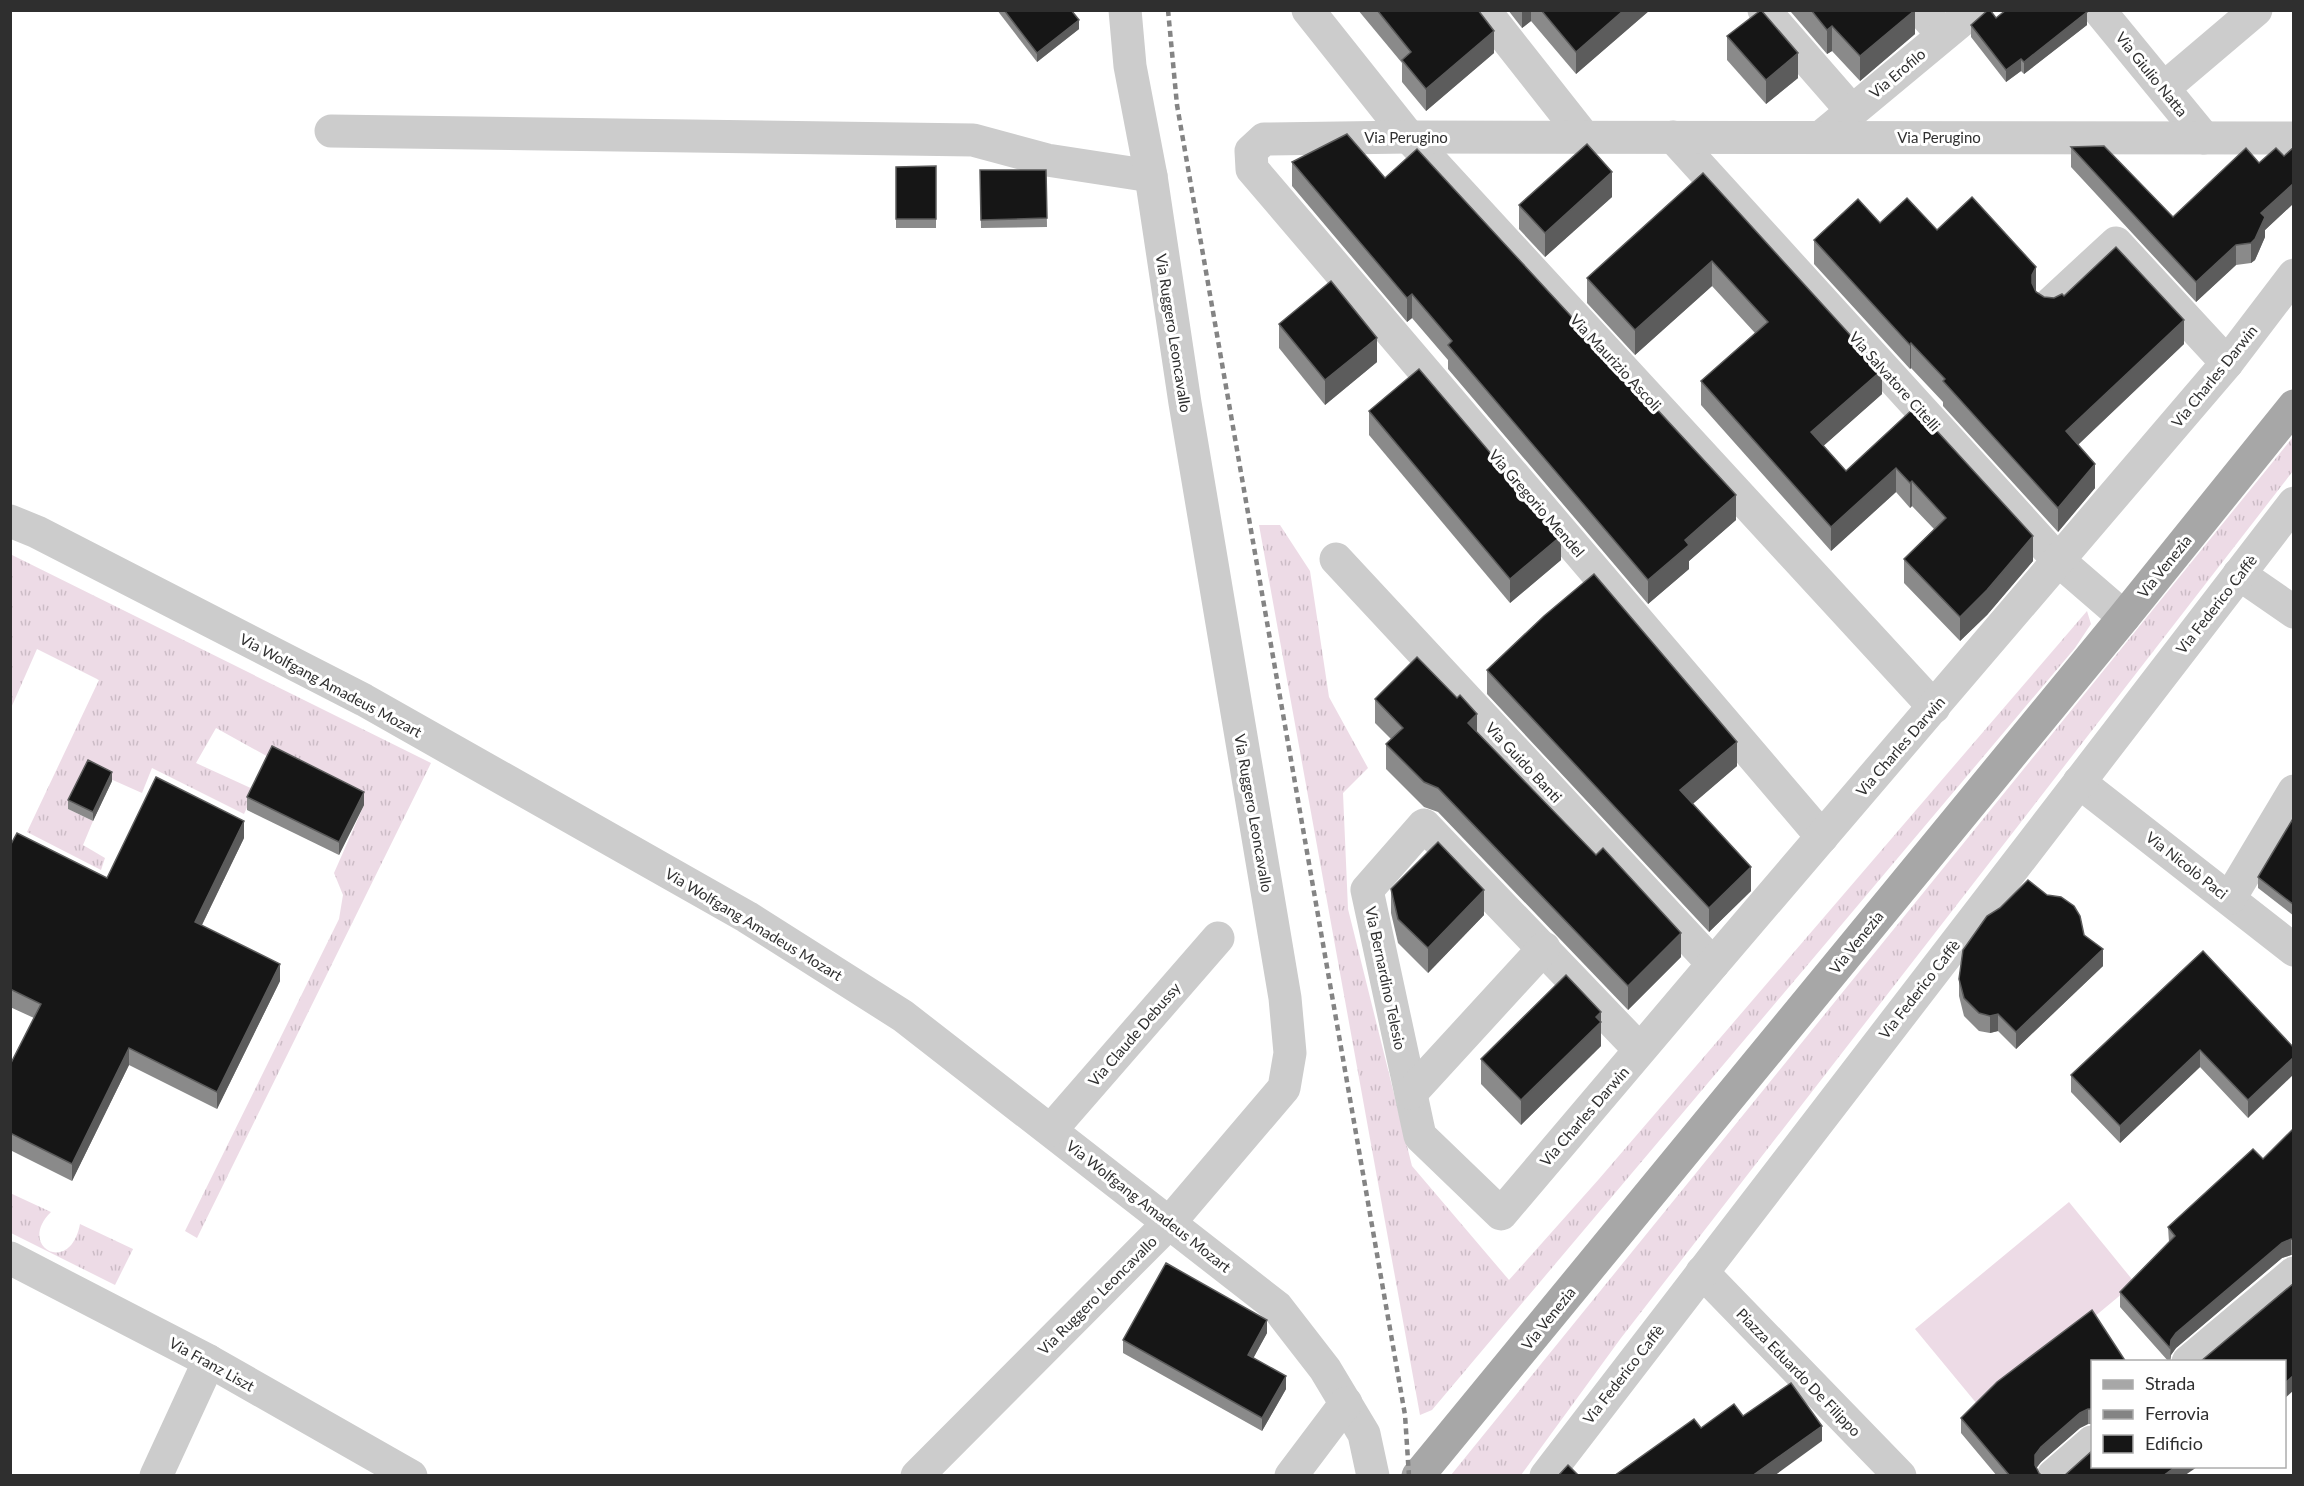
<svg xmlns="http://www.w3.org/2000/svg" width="2304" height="1486" viewBox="0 0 2304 1486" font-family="Lato,sans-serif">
	<defs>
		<pattern id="grass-tufts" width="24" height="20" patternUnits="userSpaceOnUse" patternTransform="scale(1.5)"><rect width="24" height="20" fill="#eddbe6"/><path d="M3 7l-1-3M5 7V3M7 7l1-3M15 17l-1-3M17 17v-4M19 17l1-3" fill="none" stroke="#ccbcc6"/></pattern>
	</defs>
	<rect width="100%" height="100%" fill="#fff"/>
	<!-- grass -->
	<g fill="url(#grass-tufts)">
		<path d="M2293 437V471L1621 1338 1521 1475H1451Z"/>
		<path d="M1259 525H1280L1310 571 1329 697 1368 768 1343 793 1348 909 1412 1166 1509 1280 1599 1179 2087 611 2091 624 2075 648 1432 1410 1420 1415Z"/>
		<path d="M10 554 431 763 197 1238 185 1231 339 919 343 895 334 873 364 805 272 759 216 728 196 763 255 790 244 814 152 768 142 793 88 769 68 809 93 821 83 845 105 858 101 870 27 832 99 680 37 649 11 708Z"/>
		<path d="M10 1193 51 1212C16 1246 70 1277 80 1224L133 1249 115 1285 11 1233Z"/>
	</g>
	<!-- garden -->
	<path fill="#eddbe6" d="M2069 1202 2135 1283 1982 1410 1915 1329Z"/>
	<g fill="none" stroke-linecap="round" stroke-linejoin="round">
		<!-- minor -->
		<g stroke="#ccc" stroke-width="33">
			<path d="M1308 10 1409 137 1934 707"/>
			<path d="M1484 10 1584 137"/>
			<path d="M1764 10 1852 111"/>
			<path d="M1921 10 1943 35"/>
			<path d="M2099 10 2204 138"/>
			<path d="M2164 88 2256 10"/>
			<path d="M331 131 973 140 1047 160 1151 176"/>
			<path d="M1673 137 2058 560 2124 617"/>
			<path d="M1821 137 1974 10"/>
			<path d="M2050 304 2116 243 2227 363"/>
			<path d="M10 521 37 532 364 700 747 917 903 1016 1277 1307 1325 1369 1364 1434 1373 1476"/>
			<path d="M1336 559 1713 964"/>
			<path d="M2239 574 2294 612"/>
			<path d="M2079 782 2294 950"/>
			<path d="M1822 837 1252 169 1251 151 1264 139 1409 137 2294 138"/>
			<path d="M2230 898 2294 791"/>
			<path d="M1640 1050 1424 825 1367 890 1420 1136 1501 1214 1713 964 2227 363 2294 275"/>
			<path d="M1411 1093 1544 948"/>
			<path d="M1051 1130 1218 938"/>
			<path d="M10 1258 209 1361 411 1476"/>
			<path d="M1702 1272 1900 1476"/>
			<path d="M2188 1362 2294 1273"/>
			<path d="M156 1476 209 1361"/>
			<path d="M917 1476 1170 1222 1284 1088 1290 1053 1285 998 1185 403 1151 176 1130 66 1125 10"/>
			<path d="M1291 1476 1346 1403"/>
			<path d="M1546 1476 2294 503"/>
			<path d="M2053 1476 2092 1442"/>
		</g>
		<!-- major -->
		<path stroke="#a7a7a7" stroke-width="33" d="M1418 1476 2124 617 2294 406"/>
		<!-- rail -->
		<path stroke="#848484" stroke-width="4.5" stroke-dasharray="6 4.5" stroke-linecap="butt" d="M1168 10 1177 105 1405 1415 1409 1476"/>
	</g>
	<!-- wall -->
	<g fill="#8a8a8a">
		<path d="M997 10H1071L1079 29 1037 62Z"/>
		<path d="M1358 10H1478L1494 53 1426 111 1402 82V63Z"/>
		<path d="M1508 10H1650L1576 74 1531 21 1522 28Z"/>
		<path d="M1791 10H1915V34L1860 81 1832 51 1827 54 1791 12Z"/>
		<path d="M1996 18 2087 25 2024 74 2021 71 2006 82 1971 37V25Z"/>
		<path d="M1727 36 1798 78 1766 104 1727 60Z"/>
		<path d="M2071 147 2173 217 2259 163 2284 156 2294 147V203L2265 230V237L2255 260 2251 263 2236 265 2196 302 2071 167Z"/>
		<path d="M1292 162 1385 178 1736 520 1689 561V569L1648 604 1448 369V360L1412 318 1407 322 1292 186Z"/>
		<path d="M936 166V228H896V167Z"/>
		<path d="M980 170H1046L1047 227 981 228Z"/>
		<path d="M1703 173 1882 394 1823 446 1846 471 1915 407 2033 561 1987 615 1960 641 1904 583V559L1934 529 1912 506 1910 508 1896 492 1831 551 1701 405V381L1755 333 1712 286 1635 355 1587 303V278Z"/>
		<path d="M1612 197 1545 257 1519 229V205Z"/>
		<path d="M1880 223 1937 230 2036 291 2044 297 2054 298 2064 296 2184 344 2078 445 2095 488 2058 532 1943 406V402L1911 368 1910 369 1814 264V240Z"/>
		<path d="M1279 324 1377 362 1325 405 1279 348Z"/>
		<path d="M1369 411 1561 560 1510 603 1369 435Z"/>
		<path d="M1487 670 1737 766 1692 804 1751 891 1709 932 1487 694Z"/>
		<path d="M1375 699 1477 733 1681 957 1628 1010 1438 812 1424 807 1386 769V744L1391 739 1375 723Z"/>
		<path d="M112 781 93 821 68 809V800Z"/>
		<path d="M247 797 364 805 339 855 247 810Z"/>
		<path d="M2294 817V916L2258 888V877Z"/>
		<path d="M244 838 202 925 280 981 217 1109 129 1065 72 1181 10 1150V1065L34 1018 10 1007V846L107 878Z"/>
		<path d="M1391 889 1484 915 1428 973 1398 943 1391 913Z"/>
		<path d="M2084 935 2103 966 2016 1049 1998 1031 1990 1033 1979 1031 1964 1016 1959 996V979Z"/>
		<path d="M2203 951 2294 1048 2248 1118 2200 1067 2120 1143 2071 1092V1075Z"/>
		<path d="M1601 1012V1046L1521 1125 1481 1084V1059Z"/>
		<path d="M2294 1128V1255H2291L2282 1258 2176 1348 2171 1355 2170 1362H2169L2120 1307V1292L2169 1242 2168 1227 2263 1159Z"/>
		<path d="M1267 1333 1253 1358 1286 1389 1262 1431 1123 1353V1340Z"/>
		<path d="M2092 1362V1424H2088L2080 1428 2041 1462 2036 1468 2039 1473 2042 1476H1997L1961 1433V1418Z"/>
	</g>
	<!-- shaded-wall -->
	<g fill="#5c5c5c">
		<path d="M1522 10H1531V21L1522 28Z"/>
		<path d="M1624 10H1650L1576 74V52Z"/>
		<path d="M1915 10V34L1860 81V56Z"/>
		<path d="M2087 12V25L2024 74V62Z"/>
		<path d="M1079 20V29L1037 62V53Z"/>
		<path d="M1832 26V51L1827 54V30Z"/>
		<path d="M1494 31V53L1426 111V89Z"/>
		<path d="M1798 53V78L1766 104V80Z"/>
		<path d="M2021 59V71L2006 82V70Z"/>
		<path d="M1612 172V197L1545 257V233Z"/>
		<path d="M2294 183V203L2265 230V237L2255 260 2251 263V243L2261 213Z"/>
		<path d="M2236 245V265L2196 302V282Z"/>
		<path d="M1712 261V286L1635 355V330Z"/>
		<path d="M2036 267V291L2032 299V275Z"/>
		<path d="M1412 294V318L1407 322V298Z"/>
		<path d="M2184 320V344L2066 456V431Z"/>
		<path d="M1377 338V362L1325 405V380Z"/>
		<path d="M1911 343V368L1910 369V345Z"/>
		<path d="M1882 370V394L1811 457V432Z"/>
		<path d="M2095 464V488L2058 532V508Z"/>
		<path d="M1896 468V492L1831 551V527Z"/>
		<path d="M1912 481V506L1910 508V483Z"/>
		<path d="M1736 495V520L1689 561V569L1648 604V580L1685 540Z"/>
		<path d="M1561 536V560L1510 603V579Z"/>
		<path d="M2033 536V561L1987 615 1960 641V617Z"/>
		<path d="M1477 714V738L1468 723Z"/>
		<path d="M1737 742V766L1680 815V790Z"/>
		<path d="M112 772V781L93 821V812Z"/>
		<path d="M364 792V805L339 855V842Z"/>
		<path d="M244 821V838L195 939V922Z"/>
		<path d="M1751 867V891L1709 932V908Z"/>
		<path d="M1484 890V915L1428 973V948Z"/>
		<path d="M1681 933V957L1628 1010V986Z"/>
		<path d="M2103 949V966L2016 1049V1032Z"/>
		<path d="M280 964V981L217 1109V1092Z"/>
		<path d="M1601 1012V1046L1521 1125V1100Z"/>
		<path d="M1998 1014V1031L1990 1033V1016Z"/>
		<path d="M129 1048V1065L72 1181V1164Z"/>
		<path d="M2200 1050V1067L2120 1143V1126Z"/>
		<path d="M2294 1057V1074L2248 1118V1100Z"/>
		<path d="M2291 1239V1255L2282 1258 2176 1348 2171 1355 2170 1362 2171 1340 2176 1333 2282 1243Z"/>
		<path d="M1267 1320V1333L1248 1368V1355Z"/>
		<path d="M2294 1375V1390L2284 1399V1384Z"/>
		<path d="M1286 1376V1389L1262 1431V1418Z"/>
		<path d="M2088 1409V1424L2080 1428 2041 1462 2035 1470V1455L2041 1447 2080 1413Z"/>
		<path d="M1822 1426V1441L1774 1476H1752Z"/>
		<path d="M2175 1467H2197L2184 1476H2163Z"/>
	</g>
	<!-- building -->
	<g fill="#161616" stroke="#5c5c5c" stroke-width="1.5">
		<path d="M1004 10H1071L1079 20 1037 53Z"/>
		<path d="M1377 10H1478L1494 31 1426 89 1402 60 1411 52Z"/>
		<path d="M1541 10H1624L1576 52Z"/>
		<path d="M1761 10 1798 53 1766 80 1727 36Z"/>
		<path d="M1811 10H1915L1860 56 1832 26 1827 30Z"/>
		<path d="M1988 10H1990L1996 18 2006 10H2086L2087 12 2024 62 2021 59 2006 70 1971 25Z"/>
		<path d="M1347 134 1385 178 1417 149 1736 495 1685 540 1689 545 1648 580 1448 345 1452 341 1412 294 1407 298 1292 162Z"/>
		<path d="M1587 144 1612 172 1545 233 1519 205Z"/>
		<path d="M2104 146 2173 217 2246 148 2259 163 2276 148 2284 156 2294 147V183L2261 213 2265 217 2255 239 2251 243 2236 245 2196 282 2071 147Z"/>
		<path d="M936 166V219H896V167Z"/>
		<path d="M980 170H1046L1047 218 981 220Z"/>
		<path d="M1703 173 1882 370 1811 432 1846 471 1915 407 2033 536 1987 590 1960 617 1904 559 1946 518 1912 481 1910 483 1896 468 1831 527 1701 381 1768 322 1712 261 1635 330 1587 278Z"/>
		<path d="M1972 197 2036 267 2032 275V283L2036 292 2044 297 2054 298 2062 294 2064 296 2116 247 2184 320 2066 431 2095 464 2058 508 1943 381 1945 379 1911 343 1910 345 1814 240 1858 199 1880 223 1907 198 1937 230Z"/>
		<path d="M1331 281 1377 338 1325 380 1279 324Z"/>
		<path d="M1419 369 1561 536 1510 579 1369 411Z"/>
		<path d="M1594 574 1737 742 1680 790 1751 867 1709 908 1487 670 1544 616Z"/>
		<path d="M1417 657 1457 698 1460 695 1477 714 1468 723 1596 855 1603 848 1681 933 1628 986 1438 788 1424 782 1386 744 1403 728 1375 699Z"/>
		<path d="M272 746 364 792 339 842 247 797Z"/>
		<path d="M88 760 112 772 93 812 68 800Z"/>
		<path d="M156 777 244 821 195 922 280 964 217 1092 129 1048 72 1164 10 1133V1065L41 1004 10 989V846L17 833 107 878Z"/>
		<path d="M2294 817V905L2258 877Z"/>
		<path d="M1438 842 1484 890 1428 948 1398 919 1391 889Z"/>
		<path d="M2028 880 2047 895 2061 897 2074 906 2080 916 2084 935 2103 949 2016 1032 1998 1014 1990 1016 1979 1013 1964 998 1959 979 1963 950 1987 916 2000 908Z"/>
		<path d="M2203 951 2294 1048V1057L2248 1100 2200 1050 2120 1126 2071 1075Z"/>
		<path d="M1566 975 1601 1012 1596 1017 1601 1022 1521 1100 1481 1059Z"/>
		<path d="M2294 1128V1240L2291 1239 2282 1243 2176 1333 2171 1340 2170 1348 2120 1292 2175 1236 2168 1227 2253 1149 2263 1159Z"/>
		<path d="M1166 1263 1267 1320 1248 1355 1286 1376 1262 1418 1123 1340Z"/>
		<path d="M2294 1283V1375L2284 1384V1362H2200Z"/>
		<path d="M2092 1310 2126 1362H2092V1409H2088L2080 1413 2041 1447 2035 1455V1465L2039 1473 2042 1476H2010L1961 1418 1997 1382Z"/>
		<path d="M1791 1383 1822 1426 1752 1476H1614L1694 1419 1701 1428 1734 1404 1743 1416Z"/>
		<path d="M2092 1451V1467H2175L2163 1476H2064Z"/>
		<path d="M1568 1465 1579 1476H1558Z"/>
	</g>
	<g text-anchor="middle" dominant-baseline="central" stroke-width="6" stroke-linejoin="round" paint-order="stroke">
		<!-- street labels -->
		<g font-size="15" fill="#2f2f2f" stroke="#fff">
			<text transform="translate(1897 73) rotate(-40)">Via Erofilo</text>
			<text transform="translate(2152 74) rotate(51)">Via Giulio Natta</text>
			<text x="1406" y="137">Via Perugino</text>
			<text x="1939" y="137">Via Perugino</text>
			<text transform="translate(1174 333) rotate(81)">Via Ruggero Leoncavallo</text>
			<text transform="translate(1616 362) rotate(47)">Via Maurizio Ascoli</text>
			<text transform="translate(2214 376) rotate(-51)">Via Charles Darwin</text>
			<text transform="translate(1895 381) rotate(48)">Via Salvatore Citelli</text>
			<text transform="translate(1537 503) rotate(49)">Via Gregorio Mendel</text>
			<text transform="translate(2164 566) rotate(-51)">Via Venezia</text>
			<text transform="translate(2216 604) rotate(-52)">Via Federico Caffè</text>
			<text transform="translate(331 685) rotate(28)">Via Wolfgang Amadeus Mozart</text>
			<text transform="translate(1900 746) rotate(-49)">Via Charles Darwin</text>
			<text transform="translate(1524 762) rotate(47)">Via Guido Banti</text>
			<text transform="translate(1254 813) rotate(80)">Via Ruggero Leoncavallo</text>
			<text transform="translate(2187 865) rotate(38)">Via Nicolò Paci</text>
			<text transform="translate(754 924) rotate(31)">Via Wolfgang Amadeus Mozart</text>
			<text transform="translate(1856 942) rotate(-51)">Via Venezia</text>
			<text transform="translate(1386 978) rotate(78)">Via Bernardino Telesio</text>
			<text transform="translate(1919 989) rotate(-52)">Via Federico Caffè</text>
			<text transform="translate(1134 1034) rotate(-49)">Via Claude Debussy</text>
			<text transform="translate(1584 1116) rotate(-49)">Via Charles Darwin</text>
			<text transform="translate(1149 1206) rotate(38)">Via Wolfgang Amadeus Mozart</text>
			<text transform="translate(1097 1295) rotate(-45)">Via Ruggero Leoncavallo</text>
			<text transform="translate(1548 1318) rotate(-51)">Via Venezia</text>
			<text transform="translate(212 1364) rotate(29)">Via Franz Liszt</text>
			<text transform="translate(1799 1372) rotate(46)">Piazza Eduardo De Filippo</text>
			<text transform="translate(1623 1374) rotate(-52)">Via Federico Caffè</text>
		</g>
	</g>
	<!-- border -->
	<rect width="2304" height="1486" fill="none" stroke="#2f2f2f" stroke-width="24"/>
	<!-- legend -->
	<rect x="2091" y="1360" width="195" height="108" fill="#ffffff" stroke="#acacac" stroke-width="1.5"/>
	<rect x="2103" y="1380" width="30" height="9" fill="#a7a7a7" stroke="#acacac" stroke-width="1.5"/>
	<text x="2145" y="1390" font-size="18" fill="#2f2f2f">Strada</text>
	<rect x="2103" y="1410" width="30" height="9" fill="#848484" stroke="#acacac" stroke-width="1.5"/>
	<text x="2145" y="1420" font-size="18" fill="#2f2f2f">Ferrovia</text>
	<rect x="2103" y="1435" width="30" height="18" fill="#161616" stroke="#acacac" stroke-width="1.5"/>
	<text x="2145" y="1450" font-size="18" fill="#2f2f2f">Edificio</text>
</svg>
